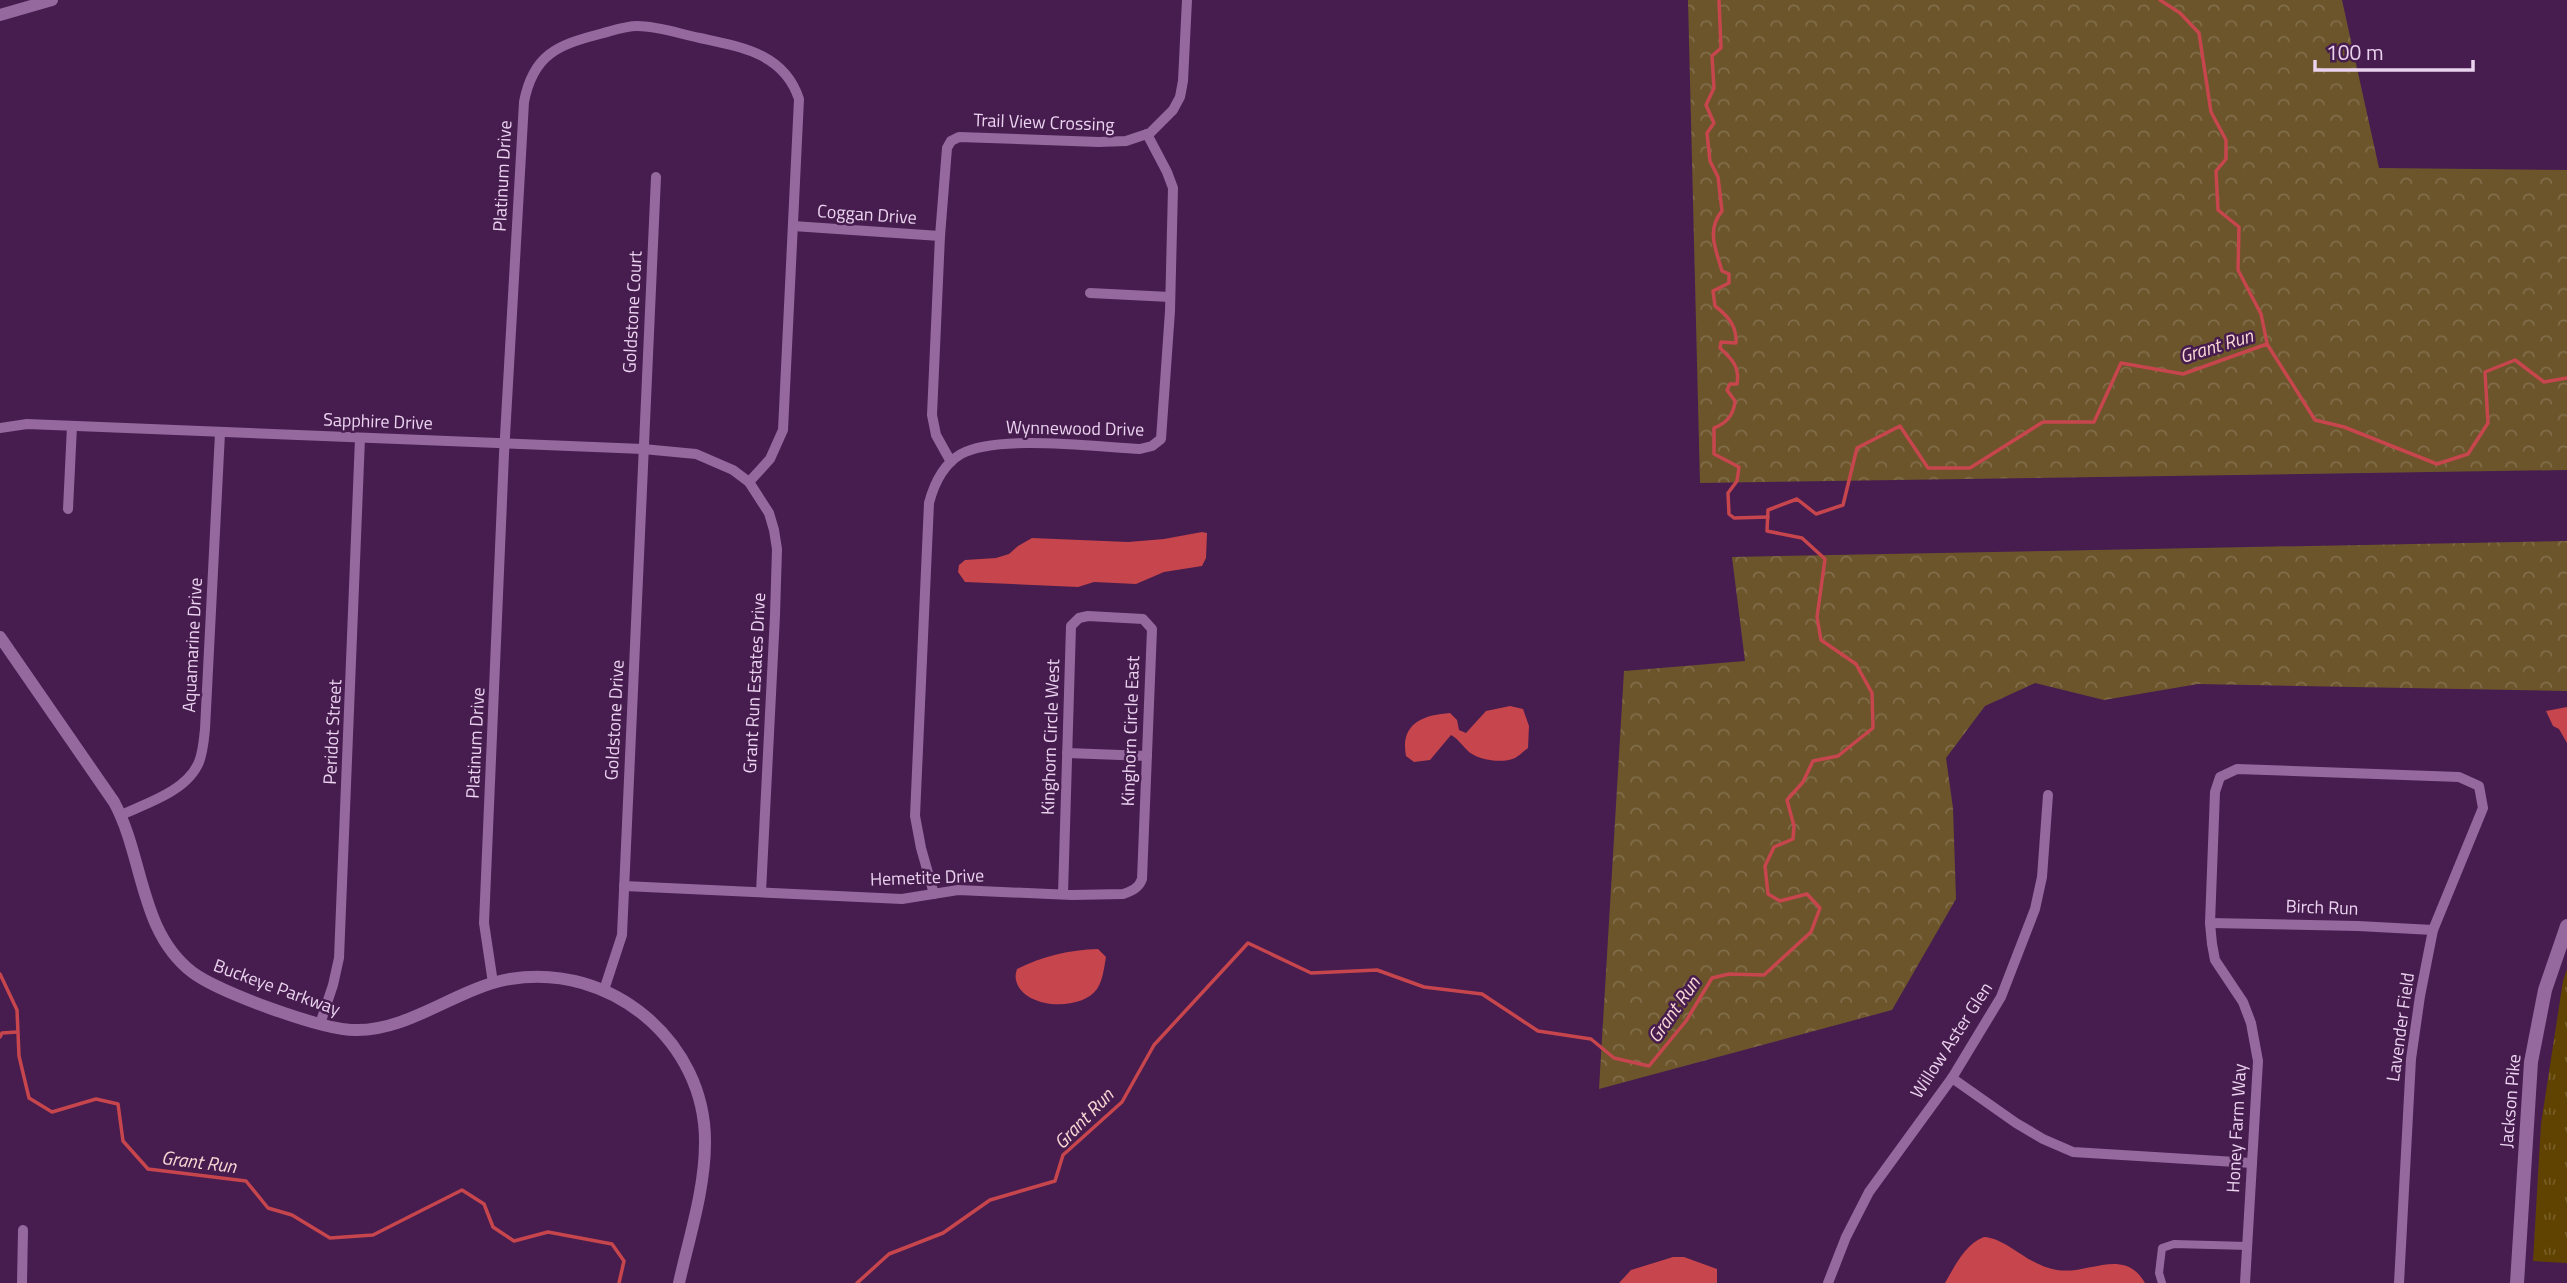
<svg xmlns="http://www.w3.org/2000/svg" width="2567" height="1283" viewBox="0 0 2567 1283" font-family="'Titillium Web',sans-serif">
	<defs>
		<pattern id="grass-tufts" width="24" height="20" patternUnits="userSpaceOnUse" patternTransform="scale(1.75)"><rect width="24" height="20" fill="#604301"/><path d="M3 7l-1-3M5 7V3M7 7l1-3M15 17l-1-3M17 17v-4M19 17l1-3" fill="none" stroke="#775d26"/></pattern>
		<pattern id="forest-crowns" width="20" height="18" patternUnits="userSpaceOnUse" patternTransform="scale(1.75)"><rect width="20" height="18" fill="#6c552b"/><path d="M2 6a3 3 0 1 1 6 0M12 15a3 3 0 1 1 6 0" fill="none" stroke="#816d4a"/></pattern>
	</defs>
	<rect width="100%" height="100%" fill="#461d4e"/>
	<!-- grass -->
	<path fill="url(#grass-tufts)" d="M2567 969V1263L2533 1261 2541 1124 2563 981Z"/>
	<!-- forest -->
	<g fill="url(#forest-crowns)">
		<path d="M1688 0H2342L2379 168 2567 170V470L1700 483Z"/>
		<path d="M2567 541V691L2198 684 2104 700 2035 683 1985 706 1946 758 1953 808 1956 899 1892 1010 1599 1089 1624 671 1745 661 1732 557Z"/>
	</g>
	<!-- water -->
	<g fill="#c7454d">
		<path d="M1202 532 1207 533 1206 558 1202 566 1164 572 1136 584 1094 582 1078 587 965 582 958 572 959 565 965 560 996 558 1009 554 1018 546 1032 538 1128 542 1164 539Z"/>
		<path d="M1510 706 1523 709 1529 726 1528 748C1524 751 1519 756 1515 758 1502 764 1476 760 1467 750 1461 744 1459 740 1451 735L1430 760 1414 762 1406 756C1400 724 1422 715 1450 713L1457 720 1459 730 1466 733 1486 711Z"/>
		<path d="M2567 707V743L2559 729 2553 726 2546 711Z"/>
		<path d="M1098 949 1106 957C1104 968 1103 980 1097 989 1081 1012 1022 1009 1016 980 1015 976 1016 973 1017 969 1043 956 1069 950 1098 949Z"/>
		<path d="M1984 1237C2007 1238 2028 1266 2057 1270 2089 1275 2124 1246 2145 1283H1945C1955 1266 1965 1244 1984 1237Z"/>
		<path d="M1673 1257H1684L1717 1269V1283H1619L1631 1270Z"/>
	</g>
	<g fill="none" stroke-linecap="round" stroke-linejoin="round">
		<!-- stream -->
		<g stroke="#c7454d" stroke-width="3.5">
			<path d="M1719 0 1721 48 1712 56 1714 88 1706 105 1714 123 1707 133 1710 161 1718 177 1722 211C1706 230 1716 250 1722 271L1729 274V283L1713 291 1715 306C1728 316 1737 326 1736 343L1721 342 1720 348C1732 359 1740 367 1737 384H1730L1727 390 1735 401C1734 415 1727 423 1714 428V454L1739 467 1737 481 1728 493 1729 514 1734 518 1768 517"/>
			<path d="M2160 0 2180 13 2199 33 2211 112 2226 140V159L2216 171 2218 210 2239 227 2238 270 2261 314 2267 343"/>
			<path d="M0 974 17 1010 19 1056 29 1098 52 1112 96 1099 118 1104 123 1141 148 1169 246 1181 268 1208 292 1215 330 1238 373 1235 462 1190 484 1204 493 1227 514 1241 548 1232 612 1244 624 1261 619 1283"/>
			<path d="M0 1037 2 1033 17 1032"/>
			<path d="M857 1283 889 1254 943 1233 990 1200 1055 1181 1063 1155 1122 1102 1154 1045 1248 943 1311 973 1377 970 1424 987 1482 994 1538 1031 1591 1039 1614 1058 1649 1066 1686 1021 1712 978 1729 974 1764 975 1811 932 1820 908 1807 894 1780 901 1768 894 1765 866 1774 847 1793 839 1794 826 1787 800 1803 782 1813 761 1838 756 1873 728 1872 693 1856 664 1821 640 1817 617 1825 559 1802 538 1767 531 1768 510 1797 499 1816 514 1843 505 1857 448 1900 426 1928 468H1970L2043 422H2094L2121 363 2183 374 2267 344 2315 420 2344 427 2437 464 2468 454 2488 423 2485 372 2515 360 2544 382 2567 378"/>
		</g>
		<!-- pedestrian -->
		<path stroke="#95689e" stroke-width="8" d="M2162 1283 2159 1273 2162 1248 2174 1244 2248 1246"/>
		<!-- minor -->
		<g stroke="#95689e" stroke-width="10">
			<path d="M793 226 940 236"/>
			<path d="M1090 293 1170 297"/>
			<path d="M0 428 27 424 643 449 696 454 733 470 749 482 769 513 774 530 777 549 775 615 761 892"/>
			<path d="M951 462 936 435 932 415 940 236 947 148 951 141 959 137 1099 142 1126 141 1150 133 1173 110 1180 97 1183 81 1187 0"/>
			<path d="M68 509 72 426"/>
			<path d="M1067 753 1147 756"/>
			<path d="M121 815C147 803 187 791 199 762 203 752 204 739 205 729L220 433"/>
			<path d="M624 886 902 899 958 890 1072 895 1123 894C1132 891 1139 888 1142 879L1152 629 1143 619 1088 616 1079 618 1071 626 1063 894"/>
			<path d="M934 894 921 848 915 816 929 503C934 484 944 464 961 454 997 434 1097 447 1140 449L1152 446 1161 439 1170 311 1173 188 1167 172 1147 134"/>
			<path d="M2210 923 2358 926 2433 930"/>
			<path d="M493 983 484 923 504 454 524 102C533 55 557 45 600 34 612 31 625 26 637 26 658 26 680 34 700 38 741 47 784 53 799 99L783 430 770 459 749 482"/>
			<path d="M604 990 622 935 656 177"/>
			<path d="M320 1024 333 985 339 958 360 438"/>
			<path d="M1952 1078 2016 1123 2043 1139 2073 1152 2252 1163"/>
			<path d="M22 1283 23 1230"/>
			<path d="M1828 1283 1846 1237 1869 1192 1952 1078 2001 997 2035 909 2042 877 2048 795"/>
			<path d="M2245 1283 2258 1061 2251 1023 2243 1002 2215 960 2212 944 2210 923 2215 792 2220 777 2237 769 2459 777 2479 786 2483 808 2433 930 2420 996 2411 1059 2399 1283"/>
		</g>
		<!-- tertiary -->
		<g stroke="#95689e" stroke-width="12">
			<path d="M0 15 52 0"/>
			<path d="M0 637 114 802C144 857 139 931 192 972 218 992 322 1030 355 1030 410 1031 457 988 510 979 610 962 706 1041 705 1143 705 1189 689 1238 679 1283"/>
		</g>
		<!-- secondary -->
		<path stroke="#95689e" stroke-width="14" d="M2517 1283 2531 1062 2545 990 2567 926"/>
	</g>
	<g text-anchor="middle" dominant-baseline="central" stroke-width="5" stroke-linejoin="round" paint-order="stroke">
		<!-- street labels -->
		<g font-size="18" fill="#ebd3f0" stroke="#461d4e">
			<text transform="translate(1044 122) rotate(2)">Trail View Crossing</text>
			<text transform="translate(502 176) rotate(-87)">Platinum Drive</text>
			<text transform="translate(867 214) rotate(4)">Coggan Drive</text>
			<text transform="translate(632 312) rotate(-87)">Goldstone Court</text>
			<text transform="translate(378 421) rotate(2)">Sapphire Drive</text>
			<text transform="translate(1075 428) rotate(1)">Wynnewood Drive</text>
			<text transform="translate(192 645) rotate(-87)">Aquamarine Drive</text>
			<text transform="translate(754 683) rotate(-87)">Grant Run Estates Drive</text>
			<text transform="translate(614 720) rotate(-87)">Goldstone Drive</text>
			<text transform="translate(1130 731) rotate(-88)">Kinghorn Circle East</text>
			<text transform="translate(332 732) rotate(-87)">Peridot Street</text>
			<text transform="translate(1050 737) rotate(-88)">Kinghorn Circle West</text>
			<text transform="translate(475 743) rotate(-87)">Platinum Drive</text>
			<text transform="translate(927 877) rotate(-2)">Hemetite Drive</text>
			<text transform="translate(2322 907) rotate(2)">Birch Run</text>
			<text transform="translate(277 987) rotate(20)">Buckeye Parkway</text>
			<text transform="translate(2400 1027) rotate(-82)">Lavender Field</text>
			<text transform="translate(1951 1040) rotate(-57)">Willow Aster Glen</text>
			<text transform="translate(2510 1101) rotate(-85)">Jackson Pike</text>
			<text transform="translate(2236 1128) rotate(-87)">Honey Farm Way</text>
		</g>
		<!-- water labels -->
		<g font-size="19" font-style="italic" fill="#fad7d5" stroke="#461d4e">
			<text transform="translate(2216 345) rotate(-17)">Grant Run</text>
			<text transform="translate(1673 1009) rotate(-55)">Grant Run</text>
			<text transform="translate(1083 1118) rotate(-46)">Grant Run</text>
			<text transform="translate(199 1161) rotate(7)">Grant Run</text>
		</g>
	</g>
	<!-- scale -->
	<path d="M2315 60v10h158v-10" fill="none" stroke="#ebd3f0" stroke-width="3.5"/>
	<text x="2326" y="60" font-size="21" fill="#ebd3f0" stroke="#461d4e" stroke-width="5" paint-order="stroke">100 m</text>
</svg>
